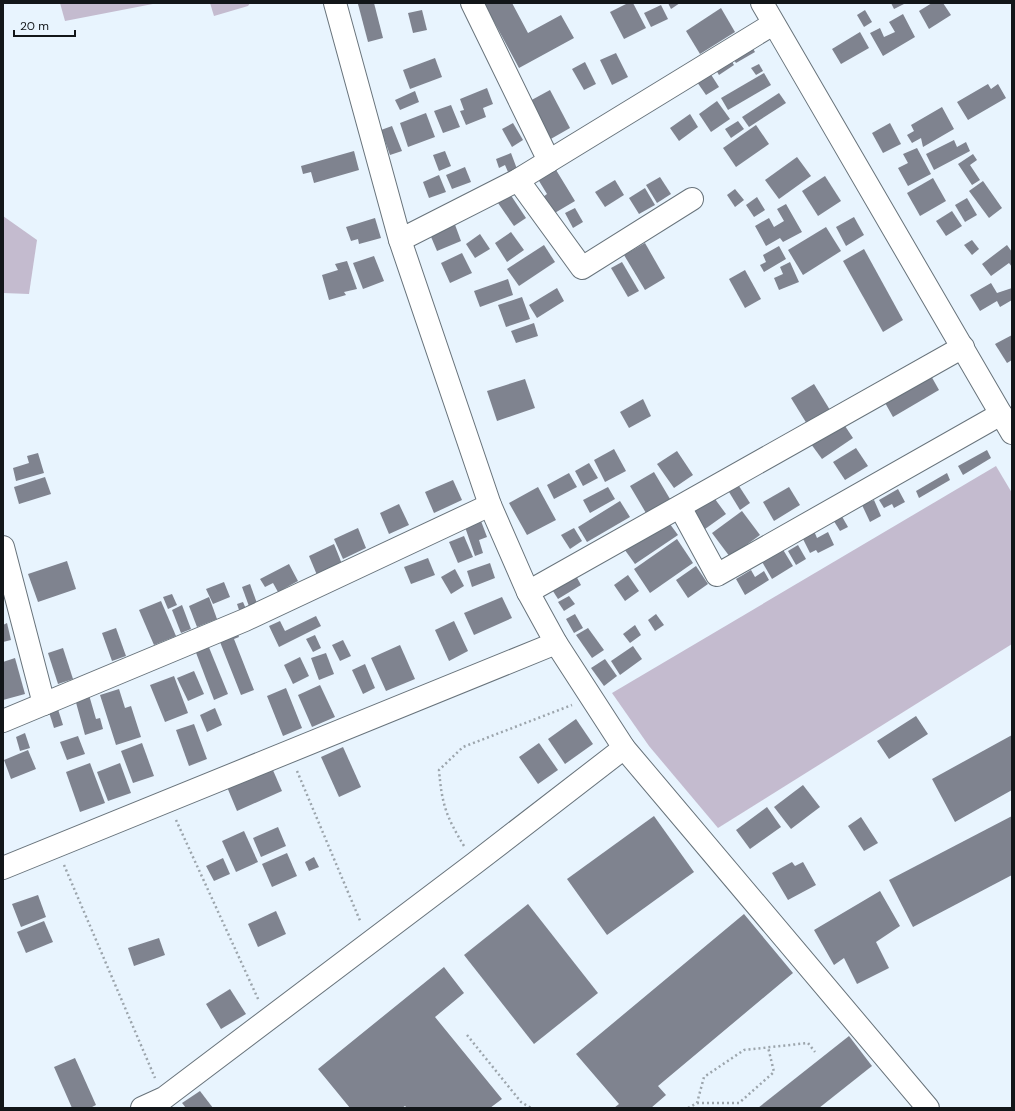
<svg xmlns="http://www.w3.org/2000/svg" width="1015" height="1111" viewBox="0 0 1015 1111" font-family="'DM Sans',sans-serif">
	<rect width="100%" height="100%" fill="#e8f4fe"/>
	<!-- green -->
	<g fill="#c4bbcf">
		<path d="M60 3H158L65 21Z"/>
		<path d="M210 3H250L248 6 214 16Z"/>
		<path d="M3 216 37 240 29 294 3 293Z"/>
		<path d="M996 466 1012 493V644L718 828 649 746 612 693Z"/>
	</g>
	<!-- building -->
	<g fill="#7f838f">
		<path d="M362 3H374L383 38 368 42 358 4Z"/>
		<path d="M484 3H512L528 33 561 15 574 38 519 68Z"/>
		<path d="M628 3H633L646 28 624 39 610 12Z"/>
		<path d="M668 3H680L671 9Z"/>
		<path d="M891 3H906L894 9Z"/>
		<path d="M932 3H943L951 15 929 29 919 11Z"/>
		<path d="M661 5 668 19 651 27 644 13Z"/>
		<path d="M721 8 735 32 700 54 686 31Z"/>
		<path d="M422 10 427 30 413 33 408 13Z"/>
		<path d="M865 10 872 22 864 27 857 15Z"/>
		<path d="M903 14 915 37 883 56 870 33 880 28 884 37 895 32 889 22Z"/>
		<path d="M860 32 869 48 841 64 832 49Z"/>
		<path d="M749 42 755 52 736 63 730 54Z"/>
		<path d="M616 53 628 77 612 85 600 60Z"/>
		<path d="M728 55 734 65 719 75 713 65Z"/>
		<path d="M435 58 442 77 410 89 403 70Z"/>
		<path d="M585 62 596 84 584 90 572 69Z"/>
		<path d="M759 64 763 71 756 75 751 68Z"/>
		<path d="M710 73 719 87 706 95 697 82Z"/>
		<path d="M764 73 771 85 728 110 721 98Z"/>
		<path d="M988 84 991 89 998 84 1006 98 968 120 957 102Z"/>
		<path d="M487 88 493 104 483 108 486 117 466 125 460 111 464 110 460 99Z"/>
		<path d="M550 90 570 128 549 140 528 102Z"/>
		<path d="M415 91 419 102 400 110 395 100Z"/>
		<path d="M779 93 786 103 749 127 742 117Z"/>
		<path d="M717 101 730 119 711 132 699 114Z"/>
		<path d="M451 105 460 127 443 133 434 111Z"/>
		<path d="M942 107 954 129 923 147 921 138 912 143 907 135 914 131 911 125Z"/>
		<path d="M426 113 435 137 408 147 400 123Z"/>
		<path d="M690 114 698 127 679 141 670 128Z"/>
		<path d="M738 121 744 129 731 138 725 129Z"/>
		<path d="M513 123 523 140 512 147 502 129Z"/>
		<path d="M890 123 901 144 883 153 872 133Z"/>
		<path d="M756 125 769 144 736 167 723 148Z"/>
		<path d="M392 126 402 151 390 155 381 130Z"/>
		<path d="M954 140 957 147 966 142 970 151 934 170 926 154Z"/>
		<path d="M917 148 931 174 908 186 898 168 908 163 903 154Z"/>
		<path d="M354 151 359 170 314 183 311 172 303 174 301 166Z"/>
		<path d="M445 151 451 166 439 171 433 155Z"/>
		<path d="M511 153 517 169 508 172 505 165 499 168 496 159Z"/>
		<path d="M973 154 977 160 970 165 980 180 972 185 958 164Z"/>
		<path d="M797 157 811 176 779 199 765 180Z"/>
		<path d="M553 165 575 201 553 214 543 197 547 194 536 176Z"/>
		<path d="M465 167 471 182 452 189 446 175Z"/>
		<path d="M439 175 446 192 429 198 423 182Z"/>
		<path d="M825 176 841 201 818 216 802 191Z"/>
		<path d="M660 177 671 194 657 203 646 185Z"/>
		<path d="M933 178 946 201 920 216 907 193Z"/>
		<path d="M615 180 624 195 605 207 595 192Z"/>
		<path d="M983 181 1002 208 989 218 969 191Z"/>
		<path d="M645 188 655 205 639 214 629 198Z"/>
		<path d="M735 189 744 200 735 207 727 195Z"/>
		<path d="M510 194 526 218 514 226 498 203Z"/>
		<path d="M757 197 765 210 754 217 746 205Z"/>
		<path d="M967 198 977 215 965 222 955 205Z"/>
		<path d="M786 204 802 232 783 242 780 238 766 246 755 226 769 218 774 227 784 221 777 209Z"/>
		<path d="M575 208 583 222 573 228 565 213Z"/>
		<path d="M952 211 962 226 946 236 936 221Z"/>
		<path d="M854 217 864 235 846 246 836 227Z"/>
		<path d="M375 218 381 238 359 244 358 239 351 241 346 227Z"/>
		<path d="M454 222 461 241 437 251 429 232Z"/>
		<path d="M826 227 841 251 803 275 788 250Z"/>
		<path d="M511 232 524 250 507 262 495 243Z"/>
		<path d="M480 234 490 249 475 258 466 244Z"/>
		<path d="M972 240 979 249 972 255 964 245Z"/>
		<path d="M645 243 665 278 645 290 624 255Z"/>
		<path d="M544 245 555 262 519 286 507 269Z"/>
		<path d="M1007 245 1012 252V267L1009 263 991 276 982 264Z"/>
		<path d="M779 246 786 259 764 272 760 265 766 262 763 255Z"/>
		<path d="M864 249 903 320 883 332 843 261Z"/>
		<path d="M462 253 472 273 450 283 441 263Z"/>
		<path d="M374 256 384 281 363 289 353 263Z"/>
		<path d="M347 261 357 289 344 292 346 295 329 300 322 275 338 270 335 264Z"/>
		<path d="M622 262 639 291 628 297 611 268Z"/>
		<path d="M790 262 799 282 779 290 774 278 783 274 780 267Z"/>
		<path d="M745 270 761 299 745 308 729 279Z"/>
		<path d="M508 279 513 295 480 307 474 291Z"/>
		<path d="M991 283 997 293 1012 288V300L1000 307 997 301 980 311 970 295Z"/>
		<path d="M557 288 564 301 537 318 529 305Z"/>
		<path d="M522 297 530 319 506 327 498 305Z"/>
		<path d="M534 323 538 336 516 343 511 331Z"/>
		<path d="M1012 335V360L1007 363 995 344Z"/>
		<path d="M930 374 939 390 893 417 884 401Z"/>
		<path d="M525 379 535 408 497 421 487 391Z"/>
		<path d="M814 384 830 410 807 424 791 398Z"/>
		<path d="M643 399 651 416 629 428 620 412Z"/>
		<path d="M843 423 853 438 822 459 811 444Z"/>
		<path d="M856 448 868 466 845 480 833 462Z"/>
		<path d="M614 449 626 471 605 482 594 460Z"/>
		<path d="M987 450 991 458 963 475 958 466Z"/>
		<path d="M677 451 693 475 674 488 657 464Z"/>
		<path d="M38 453 44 473 16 481 13 468 29 463 27 456Z"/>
		<path d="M589 463 598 478 583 486 575 471Z"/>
		<path d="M654 472 670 499 646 513 630 486Z"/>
		<path d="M569 473 577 487 554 499 547 485Z"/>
		<path d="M947 473 950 480 919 498 916 491Z"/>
		<path d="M45 477 51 494 19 504 14 487Z"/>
		<path d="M453 480 462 500 434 513 425 492Z"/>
		<path d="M739 486 750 503 740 510 729 492Z"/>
		<path d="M538 487 556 520 527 535 509 503Z"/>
		<path d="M608 487 615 499 590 513 583 500Z"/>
		<path d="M789 487 800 505 774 521 763 502Z"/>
		<path d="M898 489 905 502 894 508 892 504 884 508 879 500Z"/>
		<path d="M712 495 726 514 705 529 691 510Z"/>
		<path d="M874 500 881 516 870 522 862 505Z"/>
		<path d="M620 501 630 517 587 542 578 527Z"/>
		<path d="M399 504 409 525 389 534 380 513Z"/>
		<path d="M742 511 760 535 730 557 712 533Z"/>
		<path d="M840 513 848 527 840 531 832 518Z"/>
		<path d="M664 516 678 535 635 564 622 546Z"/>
		<path d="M481 521 487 537 479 540 483 553 475 556 465 527Z"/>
		<path d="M358 528 366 548 343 559 334 539Z"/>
		<path d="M574 528 582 541 570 549 561 535Z"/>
		<path d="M814 531 817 538 828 532 834 545 818 553 816 550 810 553 802 537Z"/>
		<path d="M464 536 473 557 458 563 449 542Z"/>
		<path d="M677 539 693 563 650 593 634 569Z"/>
		<path d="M334 544 342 564 317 575 309 556Z"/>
		<path d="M798 545 806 559 796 565 788 551Z"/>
		<path d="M782 548 793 566 772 579 761 560Z"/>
		<path d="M428 558 435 575 411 584 404 567Z"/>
		<path d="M67 561 76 589 38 602 28 574Z"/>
		<path d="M490 563 495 578 472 587 467 571Z"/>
		<path d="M289 564 298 581 278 592 273 583 265 587 260 579Z"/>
		<path d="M696 566 708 584 688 598 676 580Z"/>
		<path d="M455 569 464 586 451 594 441 577Z"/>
		<path d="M751 570 755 577 764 571 769 580 745 595 736 579Z"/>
		<path d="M575 574 581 585 558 599 551 588Z"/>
		<path d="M628 575 639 591 625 601 614 585Z"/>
		<path d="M224 582 230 597 213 604 206 589Z"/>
		<path d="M250 584 258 606 250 609 242 587Z"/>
		<path d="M172 594 177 605 168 609 163 597Z"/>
		<path d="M569 596 575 604 564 611 558 602Z"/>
		<path d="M209 597 217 619 197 627 189 606Z"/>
		<path d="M502 597 512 618 474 635 464 613Z"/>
		<path d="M161 601 176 636 154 645 139 610Z"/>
		<path d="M243 602 247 611 240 613 237 604Z"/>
		<path d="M182 605 191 629 181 633 172 610Z"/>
		<path d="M575 614 583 628 574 633 566 619Z"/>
		<path d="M656 614 664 625 655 631 648 620Z"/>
		<path d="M316 616 321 626 279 647 269 626 280 621 285 631Z"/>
		<path d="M454 621 468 651 449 661 435 630Z"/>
		<path d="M7 623 11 640 3 642V625Z"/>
		<path d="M635 625 641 635 630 643 623 634Z"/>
		<path d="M116 628 126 656 112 661 102 633Z"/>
		<path d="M588 628 604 650 592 658 576 635Z"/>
		<path d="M236 629 239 637 234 639 254 690 241 695 220 642Z"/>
		<path d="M315 635 321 648 313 652 306 639Z"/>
		<path d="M343 640 351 656 340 661 332 645Z"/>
		<path d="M208 645 228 694 214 700 195 650Z"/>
		<path d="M400 645 415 679 386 691 371 658Z"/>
		<path d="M633 646 642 659 620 675 611 661Z"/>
		<path d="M63 648 73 679 58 684 48 653Z"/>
		<path d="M326 653 334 674 319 680 311 658Z"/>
		<path d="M300 657 309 676 293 684 284 665Z"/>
		<path d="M15 658 25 694 3 700V662Z"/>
		<path d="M605 659 617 676 604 686 591 668Z"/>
		<path d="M365 664 375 688 363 694 352 670Z"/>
		<path d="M194 671 204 694 188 701 177 678Z"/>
		<path d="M174 676 188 713 165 722 150 685Z"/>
		<path d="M320 685 335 717 312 727 298 695Z"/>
		<path d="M286 688 302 728 283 736 267 696Z"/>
		<path d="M119 689 125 708 131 706 141 737 116 745 100 695Z"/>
		<path d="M89 695 96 719 100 718 103 729 85 735 75 699Z"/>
		<path d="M57 706 63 725 54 728 48 709Z"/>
		<path d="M215 708 222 725 207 732 200 715Z"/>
		<path d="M916 716 928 734 889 759 877 741Z"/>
		<path d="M576 719 593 744 565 764 548 739Z"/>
		<path d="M194 724 207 759 189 766 176 730Z"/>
		<path d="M25 733 30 748 20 751 16 737Z"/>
		<path d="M1012 735V790L955 822 932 779Z"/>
		<path d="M78 736 85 754 67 760 60 742Z"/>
		<path d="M142 743 154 776 133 783 121 751Z"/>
		<path d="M539 743 558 770 538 784 519 757Z"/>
		<path d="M343 747 361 787 339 797 321 757Z"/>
		<path d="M28 750 36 769 11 779 4 760Z"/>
		<path d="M90 763 105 803 80 812 66 772Z"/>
		<path d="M120 763 131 793 108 801 97 772Z"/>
		<path d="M272 768 282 791 237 811 227 787Z"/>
		<path d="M803 785 820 807 791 829 774 807Z"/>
		<path d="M767 807 781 827 750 849 736 830Z"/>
		<path d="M654 816 694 872 607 935 567 879Z"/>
		<path d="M1012 816V875L913 927 889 880Z"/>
		<path d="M861 817 878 843 864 851 848 826Z"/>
		<path d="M278 827 286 846 261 857 253 838Z"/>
		<path d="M244 831 258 862 236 872 222 841Z"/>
		<path d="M287 853 297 876 272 887 262 864Z"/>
		<path d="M314 857 319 867 309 871 305 862Z"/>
		<path d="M223 858 230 874 214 881 206 866Z"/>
		<path d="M792 862 795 866 803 862 816 885 788 900 772 873Z"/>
		<path d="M880 891 900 926 876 942 889 968 857 984 844 958 834 965 814 930Z"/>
		<path d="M38 895 46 917 21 927 12 904Z"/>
		<path d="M528 904 598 993 534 1044 464 955Z"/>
		<path d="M276 911 286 934 258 947 248 924Z"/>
		<path d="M744 914 793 973 658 1086 666 1095 651 1108H614L619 1104 576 1054Z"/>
		<path d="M44 921 53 942 26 953 17 932Z"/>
		<path d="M159 938 165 955 134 966 128 948Z"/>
		<path d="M444 967 464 993 435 1017 502 1099 490 1108H407L405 1106 402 1108H350L318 1069Z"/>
		<path d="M230 989 246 1014 221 1029 206 1004Z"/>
		<path d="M849 1036 872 1066 819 1108H758Z"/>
		<path d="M75 1058 96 1105 90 1108H72L54 1067Z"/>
		<path d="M200 1091 213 1108H186L182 1103Z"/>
	</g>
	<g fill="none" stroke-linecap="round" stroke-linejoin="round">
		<!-- minor casing -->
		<g stroke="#68737b" stroke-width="24">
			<g id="minor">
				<path d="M335 3 400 240 490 505 528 592 556 643 624 748 928 1108"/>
				<path d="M472 3 549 161"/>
				<path d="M518 180 582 268 692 199"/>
				<path d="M400 240 518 180 773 24"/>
				<path d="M680 507 717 575 1001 414"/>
				<path d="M3 547 44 704"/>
				<path d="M528 592 963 347"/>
				<path d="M3 721 245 620 490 505"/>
				<path d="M3 868 556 643"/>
				<path d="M142 1108 164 1098 475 863 624 748"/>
			</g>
		</g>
		<!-- primary casing -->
		<g stroke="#68737b" stroke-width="24">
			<path id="primary" d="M762 3 1012 433"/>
		</g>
		<!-- path -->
		<g stroke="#9ca5ac" stroke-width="2.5" stroke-dasharray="2 3" stroke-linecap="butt">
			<path d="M297 771 361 923"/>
			<path d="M176 820 259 1001"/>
			<path d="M464 846C446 816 442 805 439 770L463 747 572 705"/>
			<path d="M64 865 155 1078"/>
			<path d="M467 1035 521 1102 531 1108"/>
			<path d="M697 1103H739L774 1072 768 1047"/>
			<path d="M688 1108 697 1103 704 1077 744 1050 808 1043 815 1052"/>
		</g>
		<!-- minor -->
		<use href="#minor" stroke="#fff" stroke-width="22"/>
		<!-- primary -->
		<use href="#primary" stroke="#fff" stroke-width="22"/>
	</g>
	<!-- border -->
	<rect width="1015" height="1111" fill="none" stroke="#121619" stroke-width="8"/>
	<!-- scale -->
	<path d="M14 30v6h61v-6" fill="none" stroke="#121619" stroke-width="2"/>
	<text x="20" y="30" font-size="12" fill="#121619" stroke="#e8f4fe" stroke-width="3" paint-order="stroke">20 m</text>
</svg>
